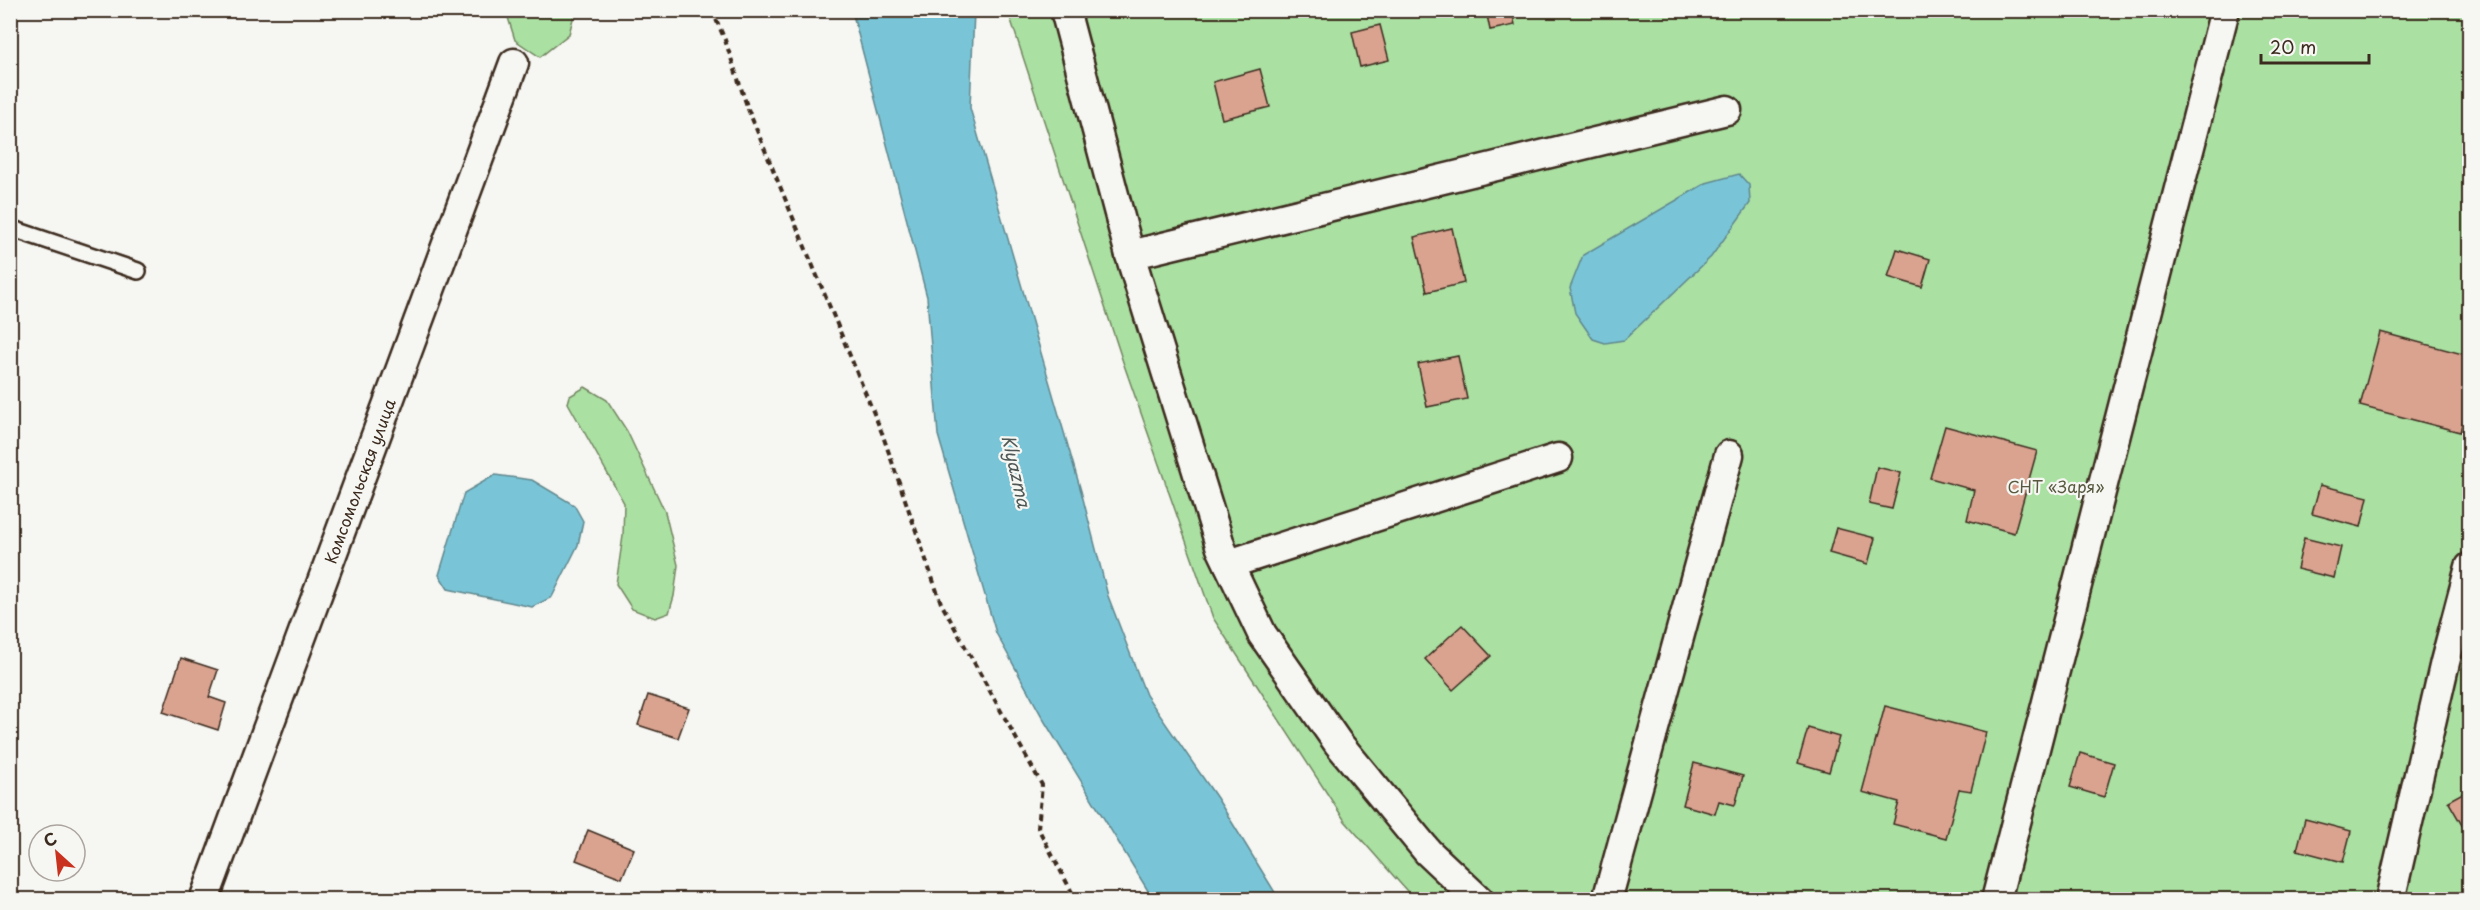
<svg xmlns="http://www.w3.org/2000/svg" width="2480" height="910" viewBox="0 0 2480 910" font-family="'Playpen Sans',sans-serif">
	<rect width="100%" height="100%" fill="#f6f6f2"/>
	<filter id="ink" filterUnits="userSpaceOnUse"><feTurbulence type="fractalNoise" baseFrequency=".0167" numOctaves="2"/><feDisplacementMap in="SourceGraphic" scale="12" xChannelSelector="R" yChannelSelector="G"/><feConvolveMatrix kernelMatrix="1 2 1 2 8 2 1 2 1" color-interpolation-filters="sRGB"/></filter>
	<g filter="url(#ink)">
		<!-- green -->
		<g fill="#aae0a2" stroke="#728560" stroke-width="1.5">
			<path d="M575 11 569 34 540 57 515 40 506 11Z"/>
			<path d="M1008 11H2469V899H1414L1345 821 1213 618 1123 362Z"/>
			<path d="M585 387 607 400 627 431 665 512 678 565 674 596 669 613 655 618 632 609 616 584 623 536 624 503 568 403 570 396Z"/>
		</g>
		<!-- water -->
		<g fill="#79c5d7" stroke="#60878d" stroke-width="1.5">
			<path d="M852 11H974L970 108 1081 491 1108 596 1146 695 1217 798 1279 899H1153L1045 722 996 633 938 435 927 297Z"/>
			<path d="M1739 174 1749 185 1750 203 1711 257 1624 340 1605 343 1593 339 1575 313 1570 288 1583 255 1706 183Z"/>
			<path d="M495 475 532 480 574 505 583 521 578 545 552 597 532 607 448 589 439 575 464 493Z"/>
		</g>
		<!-- building -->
		<g fill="#d9a390" stroke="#3b2a1e" stroke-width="1.5">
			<path d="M1486 10H1512L1515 25 1490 30Z"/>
			<path d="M1380 25 1389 60 1360 67 1352 32Z"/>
			<path d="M1260 69 1270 107 1222 119 1213 82Z"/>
			<path d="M1452 228 1464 283 1427 292 1414 237Z"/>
			<path d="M1897 249 1930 259 1922 287 1888 277Z"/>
			<path d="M2380 332 2470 356V395L2460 432 2360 406Z"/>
			<path d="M1458 356 1467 399 1427 407 1418 364Z"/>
			<path d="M1945 426 2037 451 2014 533 1967 520 1974 490 1930 478Z"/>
			<path d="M1877 467 1901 473 1892 509 1869 504Z"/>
			<path d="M2320 485 2368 497 2361 527 2312 514Z"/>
			<path d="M1836 528 1875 538 1868 564 1829 553Z"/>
			<path d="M2304 538 2341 547 2334 578 2297 569Z"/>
			<path d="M1462 625 1491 656 1453 690 1425 659Z"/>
			<path d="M181 658 218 670 209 697 226 703 218 730 163 712Z"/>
			<path d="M648 695 689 708 678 738 638 725Z"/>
			<path d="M1885 706 1986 732 1971 791 1959 789 1946 838 1893 824 1899 802 1862 792Z"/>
			<path d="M1808 728 1839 737 1829 772 1798 763Z"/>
			<path d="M2080 753 2114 763 2104 797 2070 787Z"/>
			<path d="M1694 763 1743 776 1735 805 1719 801 1715 814 1683 805Z"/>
			<path d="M2470 789V839L2448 801Z"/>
			<path d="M2305 819 2351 831 2343 862 2297 850Z"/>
			<path d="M588 830 634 849 622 878 576 860Z"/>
		</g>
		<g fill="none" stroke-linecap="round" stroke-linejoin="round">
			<!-- service casing -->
			<g stroke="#3b2a1e" stroke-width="20">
				<path id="service" d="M10 228 138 271"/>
			</g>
			<!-- minor casing -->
			<g stroke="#3b2a1e" stroke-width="33">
				<g id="minor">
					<path d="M1065 10 1130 255 1221 548 1262 634 1338 743 1428 852 1479 900"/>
					<path d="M1130 255 1727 110"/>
					<path d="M1229 564 1558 458"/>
					<path id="s1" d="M204 900 514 63"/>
					<path d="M1607 900 1729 455"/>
					<path d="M1996 900 2225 10"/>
					<path d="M2390 900 2445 662 2470 567"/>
				</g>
			</g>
			<!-- path -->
			<path stroke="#3b2a1e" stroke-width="4" stroke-dasharray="6 4.5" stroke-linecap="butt" d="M712 10 725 40 748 109 882 433 941 603 1042 785 1038 828 1076 900"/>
			<!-- service -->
			<use href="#service" stroke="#f6f6f2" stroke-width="15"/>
			<!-- minor -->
			<use href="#minor" stroke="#f6f6f2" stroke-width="28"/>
		</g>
	</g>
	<g text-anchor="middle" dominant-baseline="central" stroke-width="4.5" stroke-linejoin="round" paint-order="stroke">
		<!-- street labels -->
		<g font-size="16" fill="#3b2a1e" stroke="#f6f6f2">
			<text stroke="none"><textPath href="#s1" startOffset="447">Комсомольская улица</textPath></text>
		</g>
		<!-- park labels -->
		<g font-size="16" fill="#57583f" stroke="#f6f6f2">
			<text x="2056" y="486">СНТ «Заря»</text>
		</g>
		<!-- water labels -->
		<g font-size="18" font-style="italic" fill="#4e5856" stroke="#f6f6f2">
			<text transform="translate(1017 471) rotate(77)">Klyazma</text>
		</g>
	</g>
	<!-- margin -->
	<rect width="2480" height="910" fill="none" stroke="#f6f6f2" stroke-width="36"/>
	<rect x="18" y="18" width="2444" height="874" fill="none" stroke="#3b2a1e" stroke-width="2" filter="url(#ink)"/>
	<!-- north arrow -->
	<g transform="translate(57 853) rotate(333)"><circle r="28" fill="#f6f6f2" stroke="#aba49d" stroke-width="1.5"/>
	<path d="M0-4.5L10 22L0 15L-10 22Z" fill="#c8321e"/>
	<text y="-9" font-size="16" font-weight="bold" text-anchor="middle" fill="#3b2a1e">С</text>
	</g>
	<!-- scale -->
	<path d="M2261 54v9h108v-9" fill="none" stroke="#3b2a1e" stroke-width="3"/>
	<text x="2270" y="54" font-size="18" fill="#3b2a1e" stroke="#f6f6f2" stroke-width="4.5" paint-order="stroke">20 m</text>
</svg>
